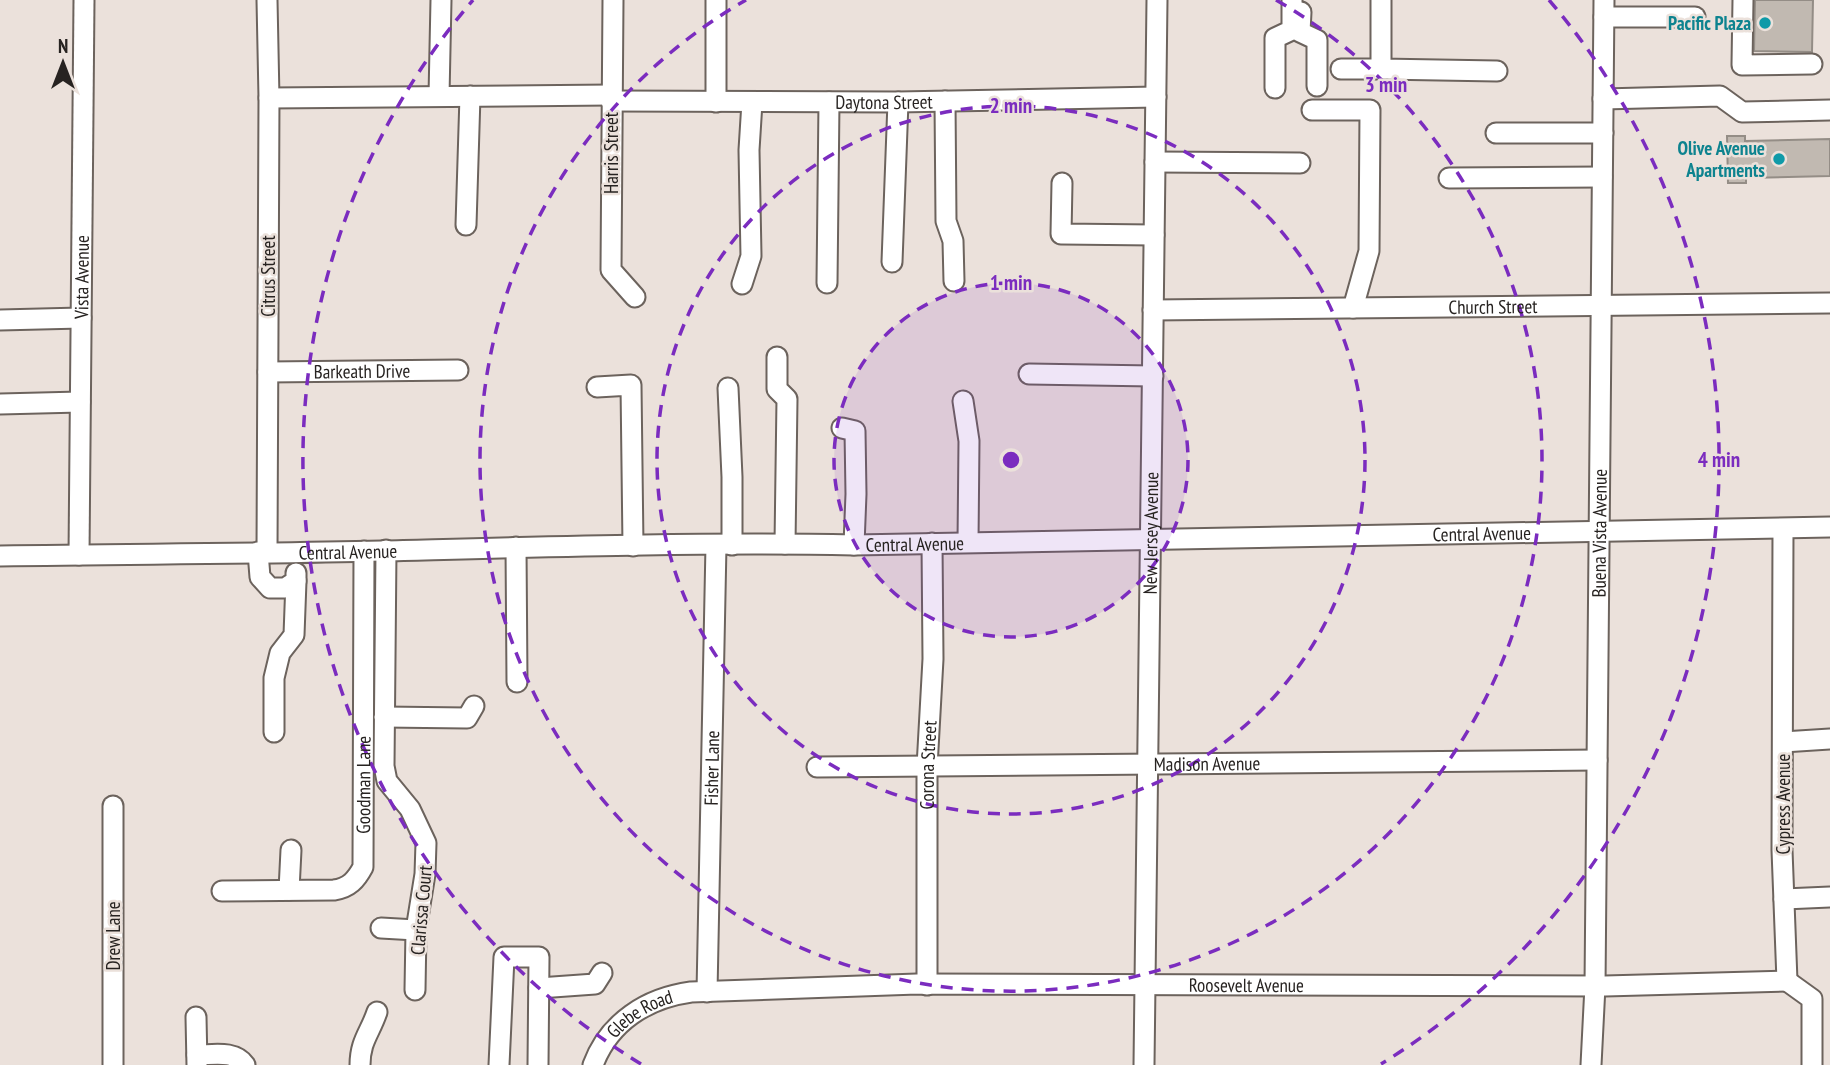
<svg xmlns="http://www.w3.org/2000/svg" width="1830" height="1065" viewBox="0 0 1830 1065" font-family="'PT Sans Narrow',sans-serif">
	<rect width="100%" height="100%" fill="#ebe1db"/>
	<!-- building -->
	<g fill="#c1b9b1" stroke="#948d86" stroke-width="2">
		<path d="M1755 0H1813L1812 52 1754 51Z"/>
		<path d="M1727 136H1745V141L1830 139V176L1746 178V183H1728Z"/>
	</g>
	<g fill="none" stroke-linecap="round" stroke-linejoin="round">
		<!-- minor casing -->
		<g stroke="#6c635d" stroke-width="23">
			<g id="minor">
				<path d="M267 0 269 98 267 552"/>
				<path d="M613 0 611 270 635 297"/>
				<path d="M1381 0V69L1497 71"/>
				<path d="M1743 0 1742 65 1812 64"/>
				<path d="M1301 12 1300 32 1317 40V86"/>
				<path d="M1604 17H1695"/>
				<path d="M1341 69H1381"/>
				<path d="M1275 88V38L1292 30V0"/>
				<path d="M439 96 441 0"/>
				<path d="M269 98 611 95"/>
				<path d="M1603 99 1720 96 1742 112 1830 110"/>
				<path id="s1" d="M611 101 898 102 1156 97"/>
				<path d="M945 101 946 221 953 241 954 281"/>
				<path d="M716 102V0"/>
				<path d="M1312 110H1370L1369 251 1353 308"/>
				<path d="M1496 133H1603"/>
				<path d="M1155 162 1300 163"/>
				<path d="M1449 178 1602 177"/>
				<path d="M1062 183 1061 234 1154 235"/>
				<path d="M466 225 470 96"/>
				<path d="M892 262 898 102"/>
				<path d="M827 283 829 102"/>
				<path d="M742 284 751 256 749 150 752 102"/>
				<path id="s2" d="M1153 310 1830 303"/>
				<path d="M0 320 81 318"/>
				<path d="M777 357V389L787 399 785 544"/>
				<path id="s3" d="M268 372 458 370"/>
				<path d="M1029 374 1153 376"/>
				<path d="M597 387 631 385 633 546"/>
				<path d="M728 388 732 477V545"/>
				<path d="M963 401 969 441 968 542"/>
				<path d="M0 404 80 402"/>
				<path d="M842 428 855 431 856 494 854 545"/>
				<path d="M1783 529 1782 850 1787 981"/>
				<path d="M516 547 517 682"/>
				<path d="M386 550 384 766 387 781 410 809 426 843 425 874 416 930 415 990"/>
				<path d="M258 552 260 577 270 588H285L296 581V573"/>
				<path id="s4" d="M79 555 84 0"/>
				<path id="s5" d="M0 556C127 554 255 554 382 551 539 547 697 542 854 545L1830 527"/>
				<path d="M384 717 467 718 474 706"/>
				<path d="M274 732V678L280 653 294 635 296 581"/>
				<path d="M1783 742 1830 739"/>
				<path id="s6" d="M817 767 1597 760"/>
				<path d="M113 806V1065"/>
				<path d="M289 890 291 850"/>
				<path id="s7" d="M222 891 334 890C349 888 356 880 363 867L364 551"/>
				<path d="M1784 899 1830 897"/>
				<path d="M381 928 416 930"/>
				<path d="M1787 981 1812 999V1065"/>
				<path id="s8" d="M927 985V767L933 659 932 543"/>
				<path d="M539 988 595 984 602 973"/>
				<path id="s9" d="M707 992 716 545"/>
				<path d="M196 1017 197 1065"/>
				<path d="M197 1055C213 1055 235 1050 245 1065"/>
				<path d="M360 1065C360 1041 370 1033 377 1012"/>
				<path d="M499 1065 504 957H539L538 1065"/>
				<path id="s10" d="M593 1065C609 1022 647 998 691 992L917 984 1605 986 1787 981"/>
				<path id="s11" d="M1144 1065 1157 0"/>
				<path id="s12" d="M1591 1065 1595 986 1604 0"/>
			</g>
		</g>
		<!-- minor -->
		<use href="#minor" stroke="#fff" stroke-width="19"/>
	</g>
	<!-- distance rings -->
	<circle cx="1011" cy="460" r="177" fill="#7b2cbf" fill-opacity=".12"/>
	<g fill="none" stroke="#7b2cbf" stroke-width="3.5" stroke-dasharray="12 9">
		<circle cx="1011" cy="460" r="177"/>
		<circle cx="1011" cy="460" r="354"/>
		<path d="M1276 0A531 531 0 1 1 746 0"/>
		<path d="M641 1064A708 708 0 0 1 473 0M1549 0A708 708 0 0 1 1381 1064"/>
	</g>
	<!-- markers -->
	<g fill="#0f9aa8" stroke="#ebe1db" stroke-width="2.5">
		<circle cx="1765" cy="23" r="7"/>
		<circle cx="1779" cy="159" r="7"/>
	</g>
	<g text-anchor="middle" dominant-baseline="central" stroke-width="5" stroke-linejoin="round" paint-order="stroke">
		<!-- culture labels -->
		<g font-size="19" font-weight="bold" fill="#0d838f" stroke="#ebe1db" text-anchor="end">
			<text x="1751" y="23">Pacific Plaza</text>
			<text x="1765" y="148">Olive Avenue<tspan x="1765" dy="22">Apartments</tspan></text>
		</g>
		<!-- street labels -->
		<g font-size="19" fill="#272321" stroke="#ebe1db">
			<text stroke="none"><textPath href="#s1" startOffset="273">Daytona Street</textPath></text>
			<text transform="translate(611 153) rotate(-90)">Harris Street</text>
			<text transform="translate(268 276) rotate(-90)">Citrus Street</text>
			<text stroke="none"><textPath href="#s4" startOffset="278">Vista Avenue</textPath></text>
			<text stroke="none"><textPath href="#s2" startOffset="340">Church Street</textPath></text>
			<text stroke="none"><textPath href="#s3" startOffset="94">Barkeath Drive</textPath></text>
			<text stroke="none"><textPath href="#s11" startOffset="532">New Jersey Avenue</textPath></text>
			<text stroke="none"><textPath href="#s12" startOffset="532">Buena Vista Avenue</textPath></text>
			<text stroke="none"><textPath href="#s5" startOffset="1482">Central Avenue</textPath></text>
			<text stroke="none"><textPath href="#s5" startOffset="915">Central Avenue</textPath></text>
			<text stroke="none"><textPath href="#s5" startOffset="348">Central Avenue</textPath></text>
			<text stroke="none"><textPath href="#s6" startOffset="390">Madison Avenue</textPath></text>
			<text stroke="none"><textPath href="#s8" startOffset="220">Corona Street</textPath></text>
			<text stroke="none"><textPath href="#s9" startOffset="224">Fisher Lane</textPath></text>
			<text stroke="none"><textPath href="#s7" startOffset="233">Goodman Lane</textPath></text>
			<text transform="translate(1783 804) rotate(-90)">Cypress Avenue</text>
			<text transform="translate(421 910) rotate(-85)">Clarissa Court</text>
			<text transform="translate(113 936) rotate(-90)">Drew Lane</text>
			<text stroke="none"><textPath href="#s10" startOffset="684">Roosevelt Avenue</textPath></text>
			<text stroke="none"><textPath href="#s10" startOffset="72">Glebe Road</textPath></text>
		</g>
	</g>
	<circle cx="1011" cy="460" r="10" fill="#7b2cbf" stroke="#ebe1db" stroke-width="3.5"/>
	<g font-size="21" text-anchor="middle" font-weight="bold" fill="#7b2cbf" stroke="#ebe1db" stroke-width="5" stroke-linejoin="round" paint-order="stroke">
		<text x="1386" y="92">3 min</text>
		<text x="1011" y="113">2 min</text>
		<text x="1011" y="290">1 min</text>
		<text x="1719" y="467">4 min</text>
	</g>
	<!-- north arrow -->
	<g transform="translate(63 63)" stroke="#ebe1db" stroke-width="5" paint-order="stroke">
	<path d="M0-5L12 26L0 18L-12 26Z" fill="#272321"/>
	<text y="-10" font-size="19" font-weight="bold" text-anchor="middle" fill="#272321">N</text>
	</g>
</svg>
